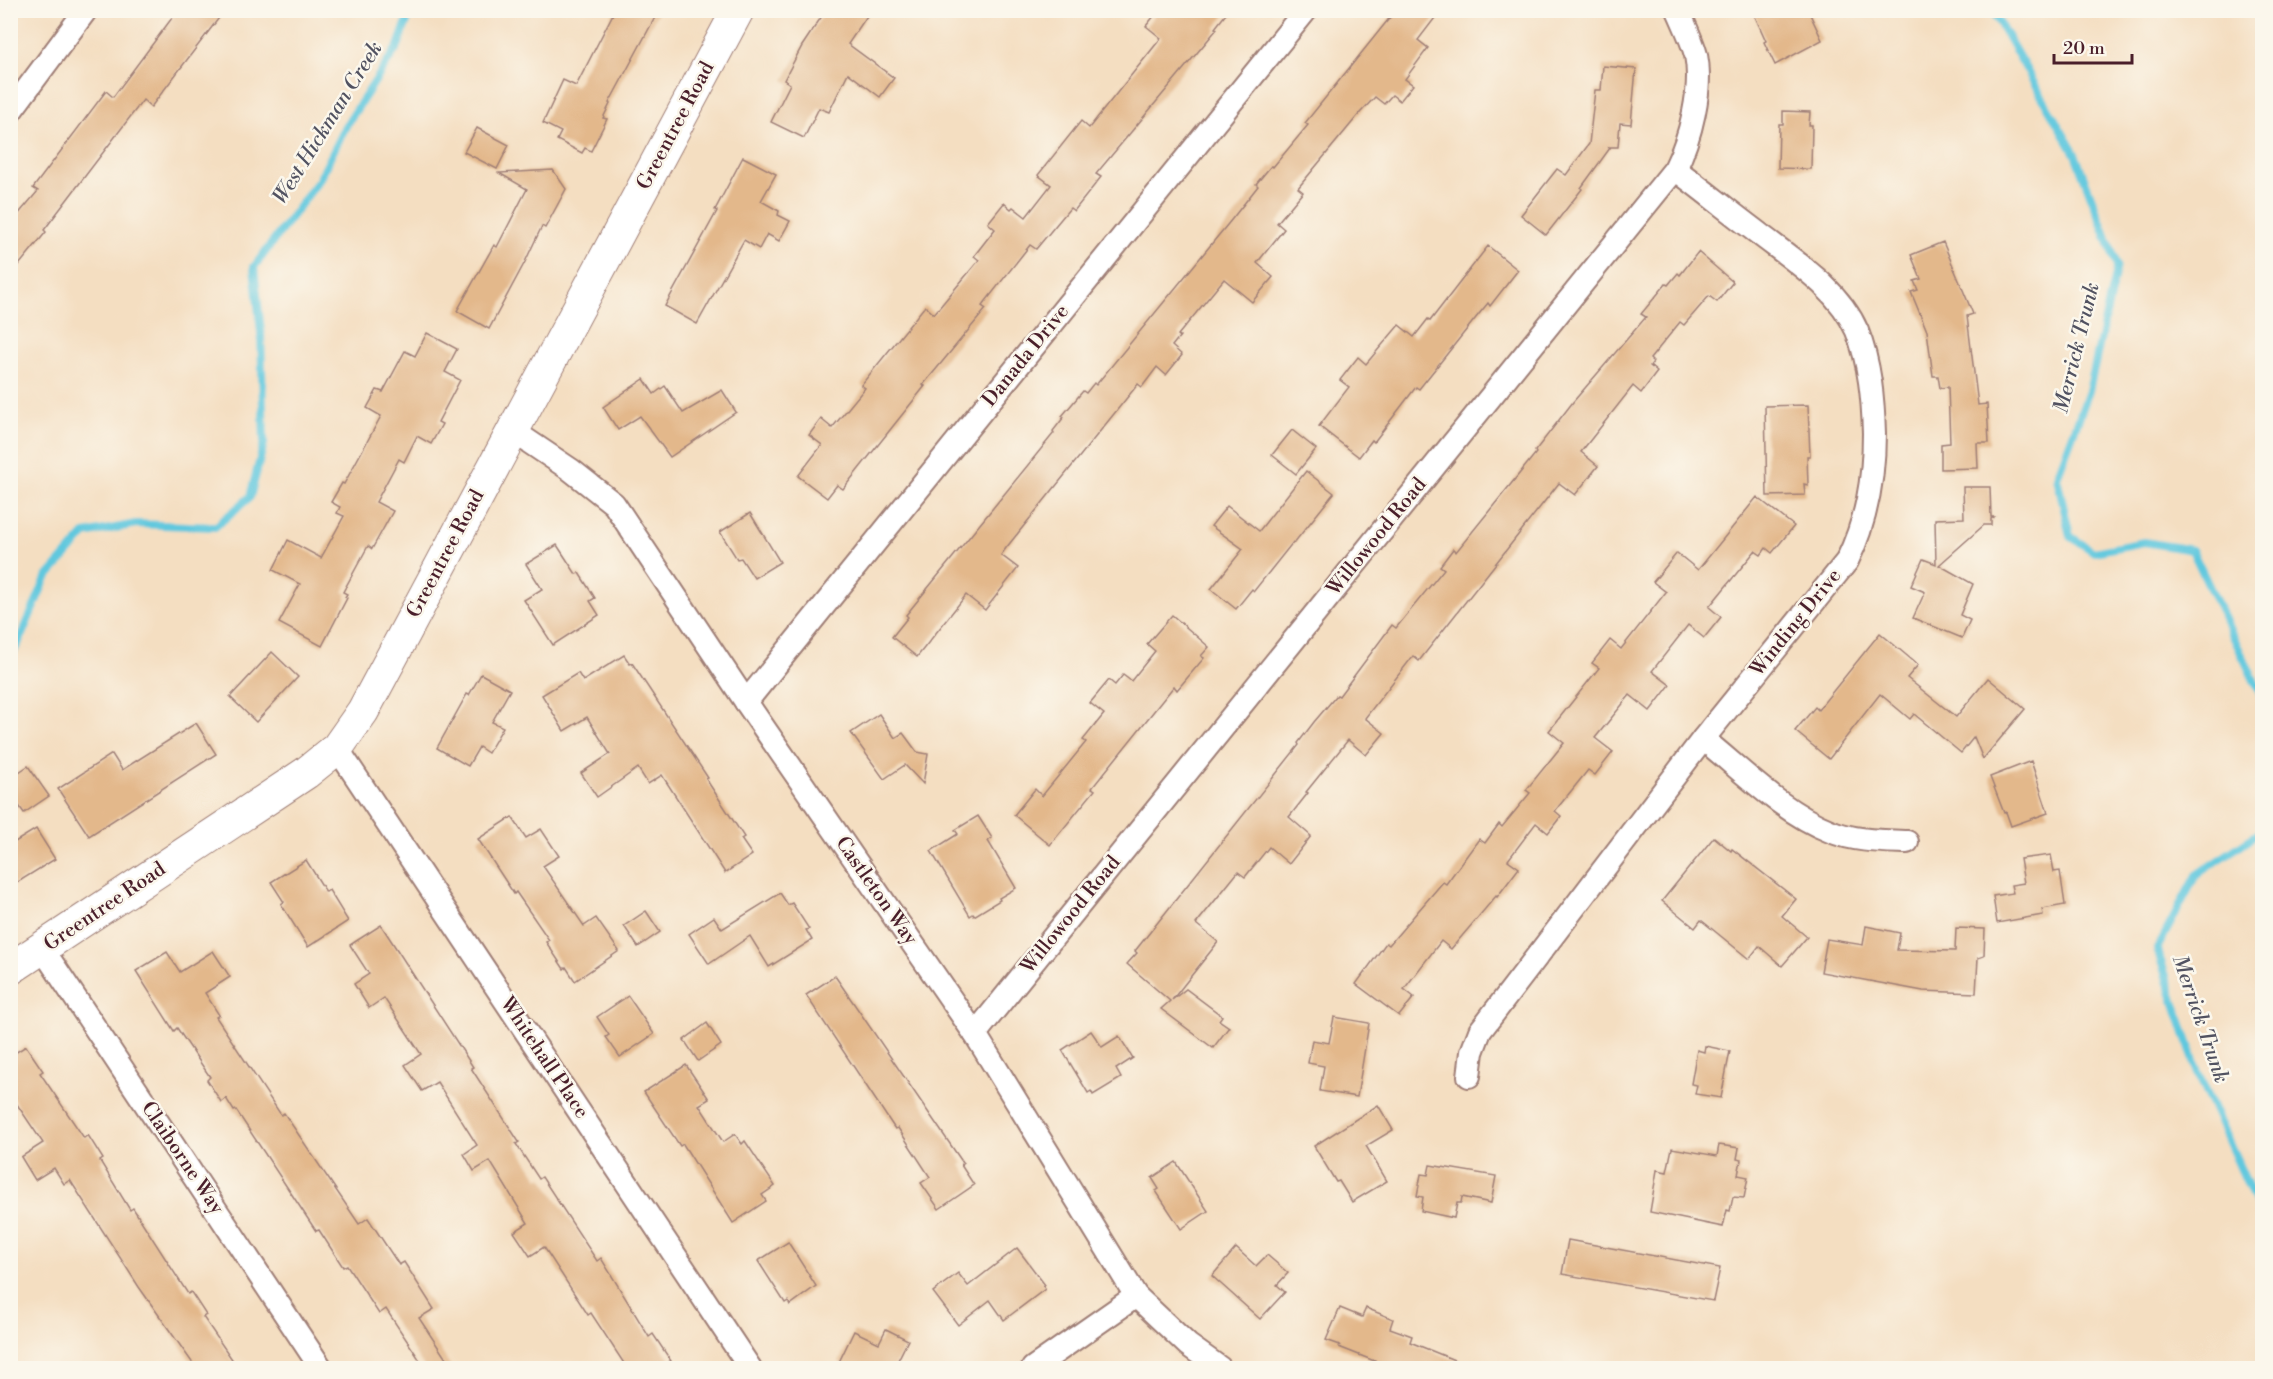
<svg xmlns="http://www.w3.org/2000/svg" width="2273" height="1379" viewBox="0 0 2273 1379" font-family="'Libre Bodoni',serif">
	<rect width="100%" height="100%" fill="#fbf7ec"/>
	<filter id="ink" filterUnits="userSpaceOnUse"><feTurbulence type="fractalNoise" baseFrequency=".0167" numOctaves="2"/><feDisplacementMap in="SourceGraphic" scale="12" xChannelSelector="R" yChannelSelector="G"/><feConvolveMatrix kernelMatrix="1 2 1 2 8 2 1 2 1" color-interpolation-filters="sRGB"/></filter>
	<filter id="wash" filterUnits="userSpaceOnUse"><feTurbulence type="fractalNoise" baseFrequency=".008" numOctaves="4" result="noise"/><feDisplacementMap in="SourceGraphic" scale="24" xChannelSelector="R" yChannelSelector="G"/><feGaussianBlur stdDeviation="1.35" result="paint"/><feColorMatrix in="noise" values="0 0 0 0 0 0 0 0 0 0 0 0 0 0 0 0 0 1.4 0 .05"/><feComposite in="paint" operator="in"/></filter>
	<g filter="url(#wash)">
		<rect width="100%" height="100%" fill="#f4dec1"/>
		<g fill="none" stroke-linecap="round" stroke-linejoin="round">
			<!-- stream -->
			<g stroke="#61c8de" stroke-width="8">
				<path d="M1992 10 2075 154 2117 265 2089 391 2057 477 2070 536 2094 552 2144 542 2192 550 2262 697"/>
				<path d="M10 657 18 644 46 578 85 534 136 524 215 527 250 497 264 443 261 332 254 267 319 180 347 124 398 46 411 10"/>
				<path d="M2262 831 2196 875 2157 949 2198 1073 2262 1217"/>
				<path d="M2248 1368 2262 1367"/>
			</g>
		</g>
		<g id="blocks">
			<!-- building -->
			<g fill="#e3b88b">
				<path d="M178 10H225L151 107 143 100 44 230 46 232 10 276V224L38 191 33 188 106 91 113 97Z"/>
				<path d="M615 10H659L609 103 610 104 603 118 607 119 591 151 585 148 582 153 557 140 561 132 543 123 563 80 576 86Z"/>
				<path d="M826 10H871L848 44 894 78 880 97 848 73 829 112 819 108 804 138 771 122 790 84 784 80 802 46Z"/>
				<path d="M1159 10H1229L1215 28 1217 29 1096 174 1101 177 1074 211 1070 208 1036 249 1030 245 982 306 986 309 923 385 925 386 843 489 837 485 827 498 798 476 822 445 809 435 821 419 832 428 865 388 861 385 925 306 934 314 979 260 974 256 995 229 988 223 1004 203 1011 209 1013 207 1026 217 1051 185 1038 175 1081 121 1089 128 1161 38 1146 26Z"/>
				<path d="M1396 10H1441L1418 40 1428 48 1405 79 1413 85 1400 101 1392 95 1384 104 1375 97 1360 113 1298 188 1303 192 1277 223 1284 229 1257 263 1273 277 1252 302 1224 279 1178 335 1180 336 1172 346 1182 355 1166 375 1157 367 1142 387 1138 384 1006 548 1001 555 1018 568 985 610 966 595 917 657 892 637 908 617 906 615 1054 433 1053 431 1064 417 1062 416 1083 391 1086 393 1094 383 1096 385 1232 219 1258 186 1256 184 1271 166 1273 167 1308 125 1305 123Z"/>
				<path d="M1752 10H1808L1822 40 1775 65 1764 42 1766 41Z"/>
				<path d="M1603 66 1636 69 1631 124 1620 123 1618 147H1608L1610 148 1581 188 1582 189 1546 235 1521 215 1557 169 1566 175 1589 144 1595 90H1601Z"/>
				<path d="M1783 111 1810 112 1809 125H1812L1811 169 1778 168 1779 124H1783Z"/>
				<path d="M477 128 509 145 497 169 464 152Z"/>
				<path d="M743 157 776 174 761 201 779 211 778 215 790 221 779 241 767 234 759 249 744 240 697 324 665 306 717 211 715 210Z"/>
				<path d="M553 170 566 189 545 228 542 226 525 262 489 329 457 311 494 245 497 247 527 189 499 173Z"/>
				<path d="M1943 242 1973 314 1967 316 1978 405 1987 404 1989 443H1977L1978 468 1941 469V444L1950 443 1948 387 1940 388 1938 376H1933L1927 331 1911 292 1918 290 1914 281 1921 279 1911 255Z"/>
				<path d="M1488 246 1518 270 1490 306 1488 303 1479 314 1419 389 1416 387 1374 442 1372 440 1359 457 1319 426 1349 387 1340 380 1358 357 1366 364 1399 325 1414 337 1428 319 1430 321Z"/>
				<path d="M1698 252 1733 282 1717 302 1709 296 1684 325 1680 322 1650 359 1653 362 1650 366 1657 372 1641 393 1633 386 1581 452 1598 466 1575 495 1559 483 1419 661 1413 656 1365 718 1384 733 1366 755 1348 740 1306 792 1308 793 1289 817 1311 836 1289 864 1269 847 1245 877 1238 872 1196 924 1218 942 1172 1000 1186 989 1222 1016 1219 1020 1229 1027 1213 1048 1161 1009 1170 1001 1127 964 1137 953 1135 951 1299 745 1298 743 1314 722 1337 695 1339 696 1392 625 1396 628 1444 569 1440 566 1453 549 1456 552 1536 453 1535 451 1573 402 1646 317 1641 314 1666 284 1668 285 1678 273 1680 275Z"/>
				<path d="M427 333 457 349 445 372 460 380 438 422 442 424 431 444 417 436 404 462 399 459 376 502 393 511 372 549 368 546 343 592 347 594 345 597 347 598 322 646 279 623 300 584 273 570 288 540 321 558 344 516 337 513 340 507 331 502 342 483 344 484 381 416 367 408 377 390 383 392 405 351 415 356Z"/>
				<path d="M644 379 654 394 665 386 683 413 722 390 736 412 670 457 640 416 618 430 603 407Z"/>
				<path d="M1808 405 1810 456H1807L1808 485 1804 484 1805 495 1767 496 1765 406Z"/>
				<path d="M1292 430 1316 449 1296 474 1272 455Z"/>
				<path d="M1306 471 1334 493 1294 543 1293 542 1254 591 1252 589 1236 609 1211 589 1243 549 1211 526 1227 506 1259 531Z"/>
				<path d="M1963 487H1990L1991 517H1994L1991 519V525H1984L1939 565 1973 584 1960 615 1970 620 1962 638 1913 618 1925 592 1911 586 1923 559 1936 564 1935 519 1964 518Z"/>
				<path d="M1757 497 1794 526 1772 553 1766 548 1761 555 1755 551 1727 585 1709 607 1721 617 1704 638 1688 625 1652 671 1670 685 1650 711 1630 695 1595 738 1613 752 1595 775 1588 770 1555 811 1561 816 1548 833 1536 823 1508 860 1519 868 1497 897 1496 896 1451 949 1441 941 1404 989 1414 997 1399 1016 1356 984 1386 943 1389 945 1443 882 1446 884 1479 839 1485 843 1499 824 1502 827 1530 793 1526 790 1564 743 1549 731 1599 668 1592 663 1610 640 1621 649 1666 592 1653 582 1677 553 1698 570Z"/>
				<path d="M750 513 780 562 754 578 741 558 737 559 720 532Z"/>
				<path d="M557 545 576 574 579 573 595 598 590 601 599 615 553 645 524 600 542 589 526 564Z"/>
				<path d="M1172 615 1209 647 1201 656 1204 658 1177 690 1174 686 1092 788 1095 790 1050 845 1014 815 1035 789 1042 796 1086 742 1083 740 1104 714 1090 703 1109 680 1115 685 1123 675 1131 681 1155 651 1147 644Z"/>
				<path d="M1880 633 1918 665 1907 678 1956 717 1988 678 2025 709 1983 759 1974 737 1961 753 1914 714 1910 719 1880 694 1829 759 1795 731 1815 707 1818 710Z"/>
				<path d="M272 652 298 677 256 722 230 697Z"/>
				<path d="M624 655 630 664 632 663 708 778 706 779 744 837 741 839 752 855 725 873 662 775 648 784 638 768 597 797 581 773 610 754 587 717 564 731 542 695 578 673 583 681Z"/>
				<path d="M481 674 510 690 492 722 503 727 488 753 479 747 468 766 437 748 467 694 469 695Z"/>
				<path d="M879 714 895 738 903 733 917 752 928 754 923 784 905 765 884 779 851 733Z"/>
				<path d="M196 723 216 754 89 836 58 789 112 754 122 770Z"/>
				<path d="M2031 761 2048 813 2011 826 2006 812 2004 813 1990 777Z"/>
				<path d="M28 766 49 796 24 813 10 793V778Z"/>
				<path d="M978 816 992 838 988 841 1016 888 999 898 1000 900 974 916 973 914 970 916 931 851 958 834 955 830Z"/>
				<path d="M512 817 526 838 541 829 559 856 543 866 584 926 596 918 619 951 575 981 566 967 564 969 546 942 549 940 516 892 514 894 478 839Z"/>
				<path d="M36 829 55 859 10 887V845Z"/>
				<path d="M1714 837 1731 851 1732 849 1796 899 1782 916 1807 937 1782 966 1759 946 1749 959 1701 920 1695 928 1662 901Z"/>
				<path d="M2051 855 2054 872 2060 871 2065 905 2042 909 2043 915 1997 923 1993 896 2013 893 2011 885 2024 883 2020 859Z"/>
				<path d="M306 860 326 892 329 890 348 921 308 947 281 904 284 902 271 882Z"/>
				<path d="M780 893 788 905 792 903 809 929 806 930 812 940 769 967 750 936 709 964 689 934 714 917 722 929Z"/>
				<path d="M646 911 660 932 638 947 624 926Z"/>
				<path d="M381 925 473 1067 471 1068 519 1142 516 1144 539 1179 542 1177 597 1261 601 1258 649 1337 653 1334 671 1361 660 1368H627L591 1313 588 1315 544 1247 530 1256 514 1232 528 1223 490 1161 474 1171 464 1154 477 1145 437 1082 422 1091 405 1065 421 1054 384 998 369 1008 354 984 369 974 350 945Z"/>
				<path d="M1866 926 1900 933 1897 950 1955 951 1956 928 1985 929 1984 956 1978 958 1976 993 1923 991 1821 972 1827 939 1863 945Z"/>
				<path d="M213 951 230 977 205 993 219 1015 216 1017 281 1115 284 1113 359 1224 368 1218 399 1265 404 1262 434 1309 419 1318 452 1368H425L386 1309 379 1314 347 1265 343 1267 319 1230 316 1231 236 1110 234 1111 226 1098 221 1102 207 1080 210 1077 177 1028 174 1031 136 971 167 952 180 972Z"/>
				<path d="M835 976 963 1163 961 1165 974 1185 939 1209 921 1183 930 1177 898 1128 895 1129 806 995Z"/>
				<path d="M628 996 654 1034 620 1057 606 1037 609 1035 597 1017Z"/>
				<path d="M1334 1017 1369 1023 1357 1097 1320 1091 1324 1066 1308 1063 1312 1040 1329 1043Z"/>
				<path d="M707 1023 721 1045 698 1061 684 1040Z"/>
				<path d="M1091 1031 1102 1047 1119 1036 1133 1058 1116 1069 1121 1078 1093 1095 1091 1091 1088 1093 1062 1050Z"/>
				<path d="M26 1046 43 1071 40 1073 84 1138 88 1135 103 1159 100 1161 130 1210 133 1208 188 1294 191 1292 206 1315 203 1317 238 1368H196L139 1287 70 1180 64 1184 54 1168 35 1180 21 1157 43 1143 10 1094V1056Z"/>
				<path d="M1705 1046 1730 1051 1721 1098 1695 1094 1697 1085 1691 1084 1697 1050 1704 1052Z"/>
				<path d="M686 1065 709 1099 699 1105 723 1142 735 1134 742 1144 745 1141 775 1186 762 1195 766 1201 733 1223 683 1144 680 1146 644 1092Z"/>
				<path d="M1378 1105 1393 1130 1366 1146 1387 1181 1352 1202 1339 1181 1336 1182 1314 1146Z"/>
				<path d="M1719 1145 1739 1148 1737 1159 1741 1160 1738 1175 1748 1177 1744 1198 1733 1197 1730 1211 1727 1210 1723 1227 1650 1212 1657 1170 1667 1172 1672 1148 1717 1156Z"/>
				<path d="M1176 1162 1208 1211 1181 1229 1156 1191 1159 1189 1152 1178Z"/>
				<path d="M1430 1165 1496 1176 1491 1203 1462 1197 1461 1203H1457L1454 1218 1421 1211 1423 1197 1417 1196 1421 1174 1428 1175Z"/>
				<path d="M1568 1240 1720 1268 1713 1301 1562 1274Z"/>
				<path d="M788 1242 816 1286 790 1305 788 1301 785 1303 758 1261Z"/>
				<path d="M1017 1248 1045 1285 1043 1286 1045 1289 1004 1320 990 1300 958 1325 933 1292 958 1273 968 1286Z"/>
				<path d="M1236 1248 1256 1266 1267 1255 1288 1273 1277 1285 1285 1292 1260 1319 1212 1276Z"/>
				<path d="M1340 1308 1362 1317 1366 1308 1393 1319 1390 1328 1412 1336 1410 1342 1474 1368H1392L1339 1347 1340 1345 1326 1340Z"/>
				<path d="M886 1329 908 1340 894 1368H851L839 1362 854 1331 879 1343Z"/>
			</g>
		</g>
	</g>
	<g filter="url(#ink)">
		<use href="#blocks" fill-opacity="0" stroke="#9f7e76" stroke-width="1.5"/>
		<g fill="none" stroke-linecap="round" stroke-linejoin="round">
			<!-- street casing -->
			<g stroke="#9f7e76" stroke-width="26">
				<g id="street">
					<path d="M10 112 86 10"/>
					<path d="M513 431 571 470 614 504 746 702 975 1034 1136 1296 1188 1345 1220 1368"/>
					<path d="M746 702 1306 10"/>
					<path d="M1703 739C1743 771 1782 812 1830 831 1854 841 1881 841 1907 842"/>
					<path d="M337 748 750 1368"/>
					<path d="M42 948 321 1368"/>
					<path d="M975 1034 1675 169C1690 139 1703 89 1696 55 1692 40 1684 24 1678 10"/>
					<path d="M1469 1076 1472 1052 1480 1031 1703 739 1847 561C1867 520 1874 479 1874 433 1873 399 1870 364 1857 331 1839 289 1793 260 1758 233 1730 212 1703 190 1675 169"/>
					<path d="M1033 1368 1136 1296"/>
				</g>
			</g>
			<!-- secondary casing -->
			<g stroke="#9f7e76" stroke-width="34">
				<path id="secondary" d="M10 969 306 773 337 748 363 711 738 10"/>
			</g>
			<!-- street -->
			<use href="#street" stroke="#fff" stroke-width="22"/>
			<!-- secondary -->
			<use href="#secondary" stroke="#fff" stroke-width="32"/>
		</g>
	</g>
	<g text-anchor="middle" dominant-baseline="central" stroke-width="5" stroke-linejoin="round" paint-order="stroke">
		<!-- street labels -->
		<g font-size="20" fill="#4a1f2b" stroke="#fbf7ec">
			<text transform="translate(676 126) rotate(-62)">Greentree Road</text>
			<text transform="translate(1026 356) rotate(-51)">Danada Drive</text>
			<text transform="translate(1377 537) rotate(-51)">Willowood Road</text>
			<text transform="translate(446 554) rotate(-62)">Greentree Road</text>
			<text transform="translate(1796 623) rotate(-51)">Winding Drive</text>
			<text transform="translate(876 891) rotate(55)">Castleton Way</text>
			<text transform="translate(105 907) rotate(-34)">Greentree Road</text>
			<text transform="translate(1071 915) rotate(-51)">Willowood Road</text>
			<text transform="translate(544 1058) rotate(56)">Whitehall Place</text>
			<text transform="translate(182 1158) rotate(56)">Claiborne Way</text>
		</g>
		<!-- water labels -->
		<g font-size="21" font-style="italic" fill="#515261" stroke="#fbf7ec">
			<text transform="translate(328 123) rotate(-58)">West Hickman Creek</text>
			<text transform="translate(2077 348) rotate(-76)">Merrick Trunk</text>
			<text transform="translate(2200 1019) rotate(71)">Merrick Trunk</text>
		</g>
	</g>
	<!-- margin -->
	<rect width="2273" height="1379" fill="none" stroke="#fbf7ec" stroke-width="36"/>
	<!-- scale -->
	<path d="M2054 54v9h78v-9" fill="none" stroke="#4a1f2b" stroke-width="3"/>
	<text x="2063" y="54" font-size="18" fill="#4a1f2b" stroke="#fbf7ec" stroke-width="4.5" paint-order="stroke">20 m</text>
</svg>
